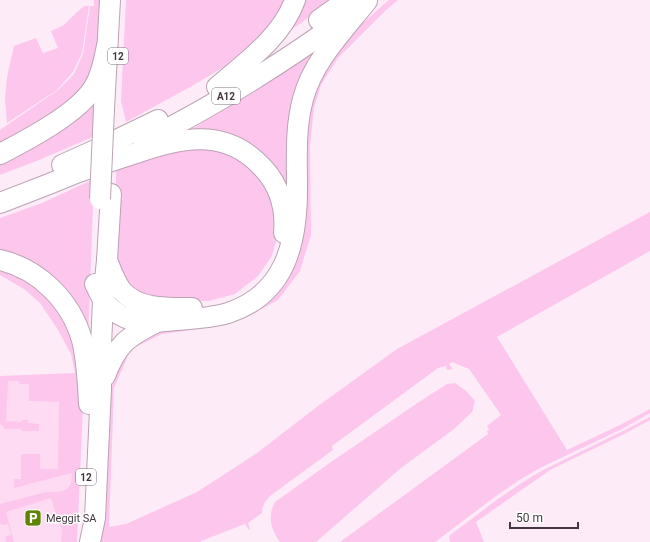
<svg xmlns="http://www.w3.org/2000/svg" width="650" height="542" viewBox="0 0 650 542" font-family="Roboto,sans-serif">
	<rect width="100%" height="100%" fill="#fdecf7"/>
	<!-- built -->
	<path fill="#fedbf3" d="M79 376 68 542H0V378Z"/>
	<!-- green -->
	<g fill="#fcc6ed">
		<path d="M94 0H104L95 72 72 103 0 147V130L58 90 74 74 83 54 90 6H94Z"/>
		<path d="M126 0H289L278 20 239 58 192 86 126 122 121 101Z"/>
		<path d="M299 0H333L277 40Z"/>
		<path d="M389 0H398L386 10 338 58 321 85 314 108 310 146 311 235 300 271 278 300 247 317 213 327 162 334 131 349 114 388 109 527 126 524 197 492 257 453 318 406 397 349 650 212V251L497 337 567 450 620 425 650 409V413L622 429 542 467 521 479 496 496 435 542H340L488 434 487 431 489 429 487 426 501 415 469 369 452 362 449 364 453 369 447 370 446 366 438 368 332 446 333 450 300 474 270 496 265 502 262 509V513L248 523 250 530H249L245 524 201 541V542H97L107 384 119 353 165 328 282 281 302 144 315 82 349 35Z"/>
		<path d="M84 6H89L82 53 73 72 57 90 7 123 5 99 7 77 14 46 36 38 43 53 58 48 51 31 64 25 76 13Z"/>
		<path d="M328 42 329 43 319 55 307 76 298 102 293 129V212L291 235 283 258 272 278 261 290 246 301 231 308 213 313 158 319H145L128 314 118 309 112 302 113 284 120 294 130 302 145 308 158 310 212 311 230 306 245 299 259 288 270 277 282 257 289 229 288 213 286 200 276 177 262 159 244 146 223 139 203 136H185L184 134 256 89Z"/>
		<path d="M98 89 97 135 39 160 0 175V158Z"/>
		<path d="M187 145 238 154 269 186 278 234 272 256 258 276 235 294 209 301H164L133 295 112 258 116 193V168Z"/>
		<path d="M94 179 88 342 80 322 0 255V218L42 203Z"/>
		<path d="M0 266 38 284 75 334 83 408 77 542H61L62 531 51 498 6 512 14 542H6L5 537 11 535 8 524 2 525 0 523V504L46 492H58L66 490 71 484 72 473 14 488V479H21V454H40V469H58L59 402 29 401V384H19V381H8L6 421 22 422V420H28V423L39 424V431H21V429H5L0 423V376L75 373 71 354 58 330 40 303 24 289 0 275Z"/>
		<path d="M455 383 466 391 475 401 472 412 454 429 401 468 316 542H280C271 529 267 517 275 502L331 462 419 402 447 384Z"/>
		<path d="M650 417V420L624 434 550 470 476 522 484 542H450L449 536 498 499 523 482 543 470 623 431Z"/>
	</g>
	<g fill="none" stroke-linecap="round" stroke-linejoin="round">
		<!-- highway casing -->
		<g stroke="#bca2b4" stroke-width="22">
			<g id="highway">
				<path d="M319 20 347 0"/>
				<path d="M217 87C246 62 282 37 295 0"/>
				<path d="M104 109 110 0"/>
				<path d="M144 141C214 106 281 64 345 18"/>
				<path d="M0 154C27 140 79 113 94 87 102 75 104 59 107 46"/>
				<path d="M62 165 100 148 158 120"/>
				<path d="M75 173C95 167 114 160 133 154 180 138 225 126 263 168 280 186 286 210 284 233"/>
				<path d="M0 203 49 184 88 168"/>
				<path d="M0 260C39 269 71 301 82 340 87 360 88 382 89 404"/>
				<path d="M107 260C111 270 115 282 122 291 139 310 169 308 192 308"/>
				<path d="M95 284C98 289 100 295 103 300 106 304 110 308 114 311 129 323 147 323 165 321 186 319 208 319 228 313 286 294 297 242 297 189 297 158 295 128 303 99 313 61 343 31 367 1"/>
				<path d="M105 376C117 344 127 337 157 322"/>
				<path d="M90 542 95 518 101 388V345L103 301 107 260 111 194"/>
			</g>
		</g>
		<!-- highway -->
		<use href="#highway" stroke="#fff" stroke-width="20"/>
		<!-- highway-bridge casing -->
		<g stroke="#bca2b4" stroke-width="22" stroke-linecap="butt">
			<path id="highway-bridge" d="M100 199 104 109"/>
		</g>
		<!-- highway-bridge -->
		<use href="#highway-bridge" stroke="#fff" stroke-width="20"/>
	</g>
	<!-- icons -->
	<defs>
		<g id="parking-square" transform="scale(0.9)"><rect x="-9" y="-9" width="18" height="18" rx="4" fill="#5f8404" stroke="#fff"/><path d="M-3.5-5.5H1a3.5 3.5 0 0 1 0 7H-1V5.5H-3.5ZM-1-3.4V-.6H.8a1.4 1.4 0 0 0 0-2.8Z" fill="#fff"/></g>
	</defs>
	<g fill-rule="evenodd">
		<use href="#parking-square" x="33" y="518"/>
	</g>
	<g text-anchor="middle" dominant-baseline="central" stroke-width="3" stroke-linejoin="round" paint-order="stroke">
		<!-- shield labels -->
		<g fill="#fff" stroke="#7b7379" stroke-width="1">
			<rect x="108" y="48" width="20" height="16" rx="3"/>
			<rect x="212" y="88" width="28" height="16" rx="3"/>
			<rect x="76" y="469" width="20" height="16" rx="3"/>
		</g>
		<g font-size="10" font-weight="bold" fill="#42373f">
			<text x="118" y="56">12</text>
			<text x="226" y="96">A12</text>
			<text x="86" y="477">12</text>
		</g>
		<!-- poi labels -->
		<g font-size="11" fill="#42373f" stroke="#fff" text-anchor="start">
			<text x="46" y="518">Meggit SA</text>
		</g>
	</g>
	<!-- scale -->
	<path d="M510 522v6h68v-6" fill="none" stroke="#42373f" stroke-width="2"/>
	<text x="516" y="522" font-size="12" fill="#42373f" stroke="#ffffff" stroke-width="3" paint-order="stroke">50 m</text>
</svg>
